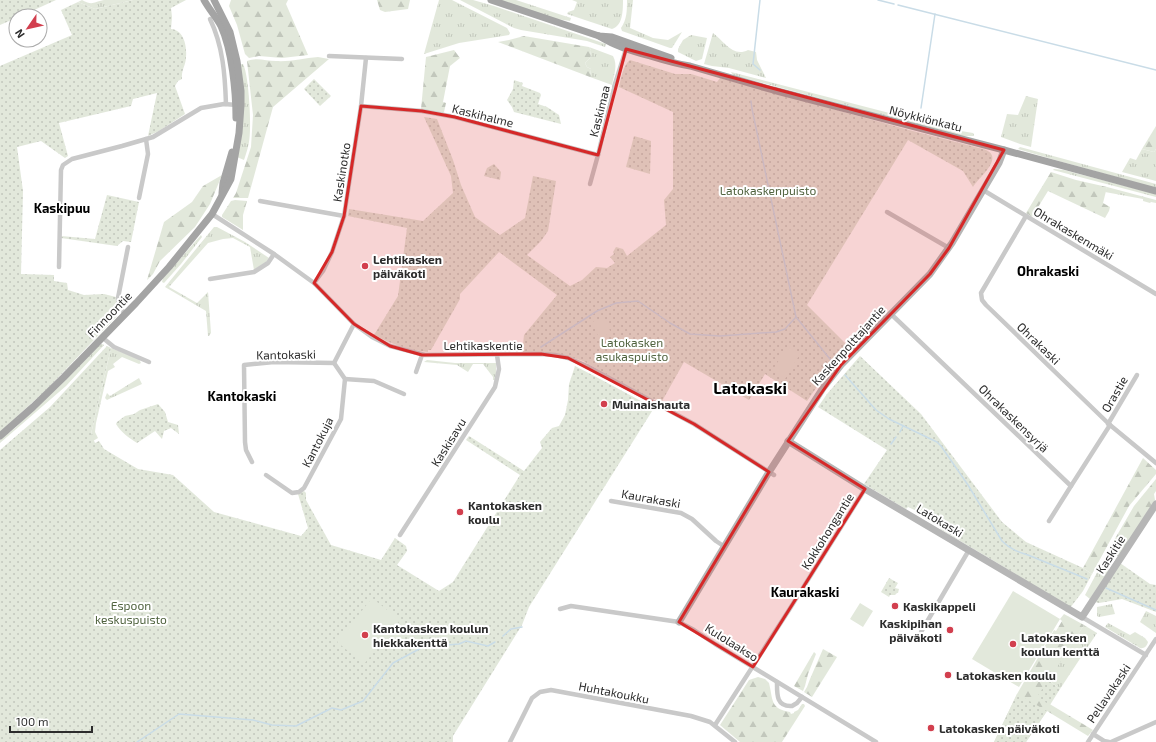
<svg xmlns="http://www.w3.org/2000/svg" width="1156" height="742" viewBox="0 0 1156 742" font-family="'Exo 2',sans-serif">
	<defs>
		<pattern id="grass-tufts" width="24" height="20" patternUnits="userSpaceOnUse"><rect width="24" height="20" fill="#e2e8db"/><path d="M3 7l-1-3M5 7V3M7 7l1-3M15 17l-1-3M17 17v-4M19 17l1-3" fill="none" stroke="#c2c7bc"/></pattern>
		<pattern id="forest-firs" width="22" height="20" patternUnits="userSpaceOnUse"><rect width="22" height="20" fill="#e2e8db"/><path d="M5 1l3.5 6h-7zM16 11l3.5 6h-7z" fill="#c2c7bc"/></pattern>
		<pattern id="park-dots" width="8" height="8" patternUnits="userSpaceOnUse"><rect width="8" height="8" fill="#e2e8db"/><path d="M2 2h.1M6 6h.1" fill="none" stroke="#c2c7bc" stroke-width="1.8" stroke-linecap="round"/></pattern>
	</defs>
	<rect width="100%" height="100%" fill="#fff"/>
	<!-- grass -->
	<g fill="url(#grass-tufts)">
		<path d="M82 0C93 6 93 2 104 0 113 0 124 0 133 0L95 9 78 2Z"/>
		<path d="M439 0H452L507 28 510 33 509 35 503 36 459 43 424 54Z"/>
		<path d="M460 0H473L494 6 606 44 605 47 587 41 521 30 514 28Z"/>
		<path d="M499 0H516L571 18 570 21 557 19Z"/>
		<path d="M572 0H623C623 10 623 26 612 29L567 14 568 12 574 10 577 2Z"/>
		<path d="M627 0H633L630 28 653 38 668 40 682 32 672 48H670L622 31 621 28C627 19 627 11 627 0Z"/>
		<path d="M713 33C724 41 733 58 748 50L756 52 757 60 766 78 729 68 712 66 704 64Z"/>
		<path d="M691 35 707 38 702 59 696 61 678 52V49L683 40Z"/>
		<path d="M589 47 613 56C618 65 614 75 612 85L590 77 591 69 587 67 585 63 590 58 591 50Z"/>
		<path d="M243 64C249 74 252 130 249 142 248 148 246 154 244 160L237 157 239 65Z"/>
		<path d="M731 72 955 130 973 133 974 134V136H962L733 75Z"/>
		<path d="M1026 96 1038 99 1031 147 1020 144 1001 137 1007 114 1018 115Z"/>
		<path d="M1020 147 1156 184V188L1055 160 1018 149Z"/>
		<path d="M1142 149 1154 152 1156 149V181L1122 172 1130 158 1136 160Z"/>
		<path d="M1054 169 1064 170 1156 194V197L1053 170Z"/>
		<path d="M1107 187 1156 200V203L1151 202 1150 203 1143 201V199L1105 192Z"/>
		<path d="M214 227H217L245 242 269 258 266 262 254 270 250 247 233 238 223 239 208 243 169 287 197 303 208 292 211 333 209 336H208L206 311 165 287Z"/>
		<path d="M201 235 202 237 181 264 164 283 162 282 163 278Z"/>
		<path d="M102 344 104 345 66 386 0 443V440L15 428 99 345Z"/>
		<path d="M111 348 139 359 141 363 139 364 122 357 113 364 115 367 108 371 96 423 95 432 98 438 93 441 91 434Z"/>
		<path d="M427 360 455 363H496V376L495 380H493V377L483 364H473L468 372 457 365 424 362Z"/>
		<path d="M139 378 142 384 109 399 107 400 105 398 107 393 110 396Z"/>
		<path d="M1101 565 1109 570 1090 599 1085 595Z"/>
		<path d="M1112 604 1115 614 1099 617 1097 616V607Z"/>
		<path d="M1146 611 1156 616V633L1140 622Z"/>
		<path d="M1108 623 1130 635 1135 632 1145 638 1148 642C1147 646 1144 649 1140 648L1105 627Z"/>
		<path d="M1084 625 1097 633 1060 689 1048 680Z"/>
	</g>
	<!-- forest -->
	<g fill="url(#forest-firs)">
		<path d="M231 0H288L286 4 308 55 282 58 259 56 249 58 245 54 237 25 229 6Z"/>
		<path d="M377 0H410L408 9 385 12 380 10Z"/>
		<path d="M524 36 589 47 591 50 590 58 585 63 587 67 591 69 590 77 498 42 509 40Z"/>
		<path d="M454 50 460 58 450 66 443 102 446 103 444 112 441 115 422 111 421 109 426 57Z"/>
		<path d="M318 57 329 59 273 107 248 198H233L236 193 251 147 253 115 247 61C257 57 266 61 276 61 290 62 304 58 318 57Z"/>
		<path d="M1156 126V149L1154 152 1142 149Z"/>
		<path d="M1051 172 1076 180 1107 187 1103 203 1110 207 1109 211 1105 218 1048 191 1032 217 1026 213Z"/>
		<path d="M222 175 210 204 195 227 160 261 153 274 147 280 164 222 192 202 203 186Z"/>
		<path d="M235 200 247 201 243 215V230L222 217V215L231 201Z"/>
		<path d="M1143 458 1156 470V474L1129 506 1092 574 1083 568Z"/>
		<path d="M1156 479V491L1154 494 1155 500 1119 556H1117L1109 551V549L1134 506Z"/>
		<path d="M1064 614 1084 625 1038 697 1093 730 1088 736 1047 711 1026 742H994L1017 694 1054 630 1056 631 1062 621 1060 619Z"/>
		<path d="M823 649 837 657 812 697 804 692 807 687 810 679Z"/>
		<path d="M814 652 816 654 808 674 805 686 803 691 794 686Z"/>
		<path d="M758 677 765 679 769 683C773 699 770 709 790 712L791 714 794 713V712L798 710 802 704H804L805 706 782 742H740L720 725 749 680Z"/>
	</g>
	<!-- park -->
	<g fill="url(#park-dots)">
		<path d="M0 0H56L21 16H16V18L0 25Z"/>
		<path d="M133 0H186L171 8 172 17 171 29C184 30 187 46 186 57 186 65 181 70 182 79L178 81 175 86 185 114 159 131 148 136 157 93 133 99 131 106 59 123 68 156 65 158 41 141 17 147 23 191 21 274 54 275V281L67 283 68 290 84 295 104 294 116 297 117 316 47 389 0 432V66L72 35 61 10 78 2 95 9Z"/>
		<path d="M630 60 675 74H691L717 82 720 78 909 130 983 149C1007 156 978 178 973 187L963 171 908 140 807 305 851 349 828 375 821 385 819 384 807 401 765 374 749 400 684 362 661 403 655 399H651L583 361 570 357 522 353 524 335 557 295 499 252 460 294V299L431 350H428V352C408 350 391 344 374 335L398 296 407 228 348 216 349 209 423 221 453 193 451 176 424 117 437 119 453 160 461 185 475 217 500 235 525 218 533 176 556 181 548 231 541 241 527 255 570 286 582 280 596 267 607 268 615 263 610 257 614 254 613 252 616 247 623 249 627 256 666 225 664 200 673 189V112L619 87C621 79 623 65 630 60Z"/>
		<path d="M314 79 331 96 320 106 304 89Z"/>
		<path d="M514 80 523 83 522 86 540 93 541 95 538 104 547 107 559 115 561 124 514 112 512 107 507 100 513 89Z"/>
		<path d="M634 136 651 141 650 174 626 167Z"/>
		<path d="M494 164 501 172 500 180 484 176 487 168Z"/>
		<path d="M107 195 139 202 131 242 123 241 117 246 61 238V236L95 239Z"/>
		<path d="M107 346 111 348 91 434 95 443 99 441 104 449 138 469 173 475 214 512 301 536 308 528 298 494 304 491 306 493V500L331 545 381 560 395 538 406 546 407 551 397 565 439 591 453 582 520 475 466 440 469 436 524 471 542 448 540 442 552 428 559 426 565 415 568 400 569 384 575 366 600 379 654 408 529 607 522 625 453 736V742H0V450L50 407Z"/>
		<path d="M860 356 921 414 1002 522 1026 542 1083 568 1092 574 1083 591 1070 608 999 564 940 529 941 527 920 511 919 512 908 507 906 509 904 508 864 484 887 450 818 407 827 394Z"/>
		<path d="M158 404 165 412 168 422 178 425 179 434 171 428 164 431 162 439 155 431 137 443C129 438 121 432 116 424L117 422 125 416 134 414 140 410Z"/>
		<path d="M1120 563 1150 584 1156 585V612L1122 599 1099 603 1095 602Z"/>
		<path d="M889 578 898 583 895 588 899 589 898 593H897L895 595H890L889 597 881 592Z"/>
		<path d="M1048 680 1060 689 1050 705 1037 697Z"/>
		<path d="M1017 694 1047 711 1026 742H994Z"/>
	</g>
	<!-- garden -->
	<g fill="#e2e8db">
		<path d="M604 317 611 333 599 338 592 322Z"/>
		<path d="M788 346 800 354 785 379 772 371Z"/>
		<path d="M1013 591 1060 619 1019 687 972 659Z"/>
		<path d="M372 598 400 620 364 664 337 642Z"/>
		<path d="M860 603 873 611 863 627 850 619Z"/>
	</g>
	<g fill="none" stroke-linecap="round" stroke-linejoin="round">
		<!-- stream -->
		<g stroke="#c9dce7" stroke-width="1.5">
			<path d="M878 0 894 4"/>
			<path d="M898 5 1156 70"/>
			<path d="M760 70 753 64 760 0"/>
			<path d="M751 101 752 109 796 317 834 364"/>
			<path d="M921 108 935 14"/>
			<path d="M541 347 597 311 616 303 638 301 670 323 690 334 720 336 776 332 785 329 796 317"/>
			<path d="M845 375 876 410 889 419 937 442 941 446 968 485 1002 541C1010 549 1018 552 1028 555L1087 579"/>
			<path d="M900 432 903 426"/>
			<path d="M891 444 896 437"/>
			<path d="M1106 588 1156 610"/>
			<path d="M503 636 511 629 522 627"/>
			<path d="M137 742 179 714 253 720 272 725 296 726 332 708 341 710 363 701 393 663 423 647 459 644 466 641 488 646 495 642"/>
		</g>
		<!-- street -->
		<g stroke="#c9c9c9" stroke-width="4.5">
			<path d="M210 19C223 46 225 75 226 104"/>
			<path d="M329 56 402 59"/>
			<path d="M361 106 422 111 455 117 598 155"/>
			<path d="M590 184 598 155 614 87 627 46"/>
			<path d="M983 190 1156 294"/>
			<path d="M139 198 148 154 146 139"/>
			<path d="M260 201 344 216"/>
			<path d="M887 212 949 248"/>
			<path d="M212 214 274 254 314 283 354 324 372 337 390 346 425 355 541 354 555 355 568 358 587 366 694 424 774 475"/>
			<path d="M1026 216 981 293 982 300 986 305 1110 425 1156 463"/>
			<path d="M59 267 61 170 63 165 72 159 122 146 153 137 201 108 224 104 237 105"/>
			<path d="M210 279 254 272 268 263 274 254"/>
			<path d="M314 283 323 271 332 252 344 216 361 106 366 58"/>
			<path d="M125 314C121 309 118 305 118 298L128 247"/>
			<path d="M891 314 1071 486 1110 425"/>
			<path d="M103 338 114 347 149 362"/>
			<path d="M416 372 422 355"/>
			<path d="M345 379 374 381 404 394"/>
			<path d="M1108 424 1137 375"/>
			<path d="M252 462 246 450 245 442 244 365 274 362 334 363 354 324"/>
			<path d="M266 475 292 493 299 492 304 488 341 419 345 379 334 363"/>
			<path d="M611 501 681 513 692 519 716 541 725 547"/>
			<path d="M1049 521 1071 486"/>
			<path d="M400 535 495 387 499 369 497 355"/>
			<path d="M560 609 571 606 679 622 694 630 715 644 876 742"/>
			<path d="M1082 617 1146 655"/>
			<path d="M921 632 969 550"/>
			<path d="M777 682C777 694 776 707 792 706L797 703 802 697"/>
			<path d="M715 725 789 610 865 489"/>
			<path d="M1093 734 1104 741 1109 742"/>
			<path d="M510 742 532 698 540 692 551 690 691 716 710 722 735 742"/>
			<path d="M1088 742 1156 639"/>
			<path d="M1111 742 1156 722"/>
		</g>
		<!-- secondary -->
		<g stroke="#b6b6b6" stroke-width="7">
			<path d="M788 441 865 489 1082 617 1156 504"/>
			<path d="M679 622 769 472 823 388 841 365 930 274 952 243 999 163 1004 150"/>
		</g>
		<!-- primary -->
		<g stroke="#a4a4a4" stroke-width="7">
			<path d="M204 0C209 9 216 17 221 26 232 50 236 92 236 118"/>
			<path d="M491 0 599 36 612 37 671 58"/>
			<path d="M599 36C615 46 632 51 650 56 663 60 676 64 690 66L773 90 1004 150 1156 191"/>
			<path d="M222 193 223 183 232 152"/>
			<path d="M0 436 33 407 64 377 136 303 169 267 212 214 231 179 239 133 241 105V91L237 61 230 32 214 0"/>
		</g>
	</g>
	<!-- marked area -->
	<path fill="#d62828" fill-opacity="0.2" stroke="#d62828" stroke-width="3" stroke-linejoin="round" d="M626 49 1004 150 949 248 930 274 841 365 788 441 865 489 753 667 679 622 769 472 694 424 568 358 541 354 422 355 390 346 354 324 314 283 332 252 344 216 361 106 422 111 455 117 598 155Z"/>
	<!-- markers -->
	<g fill="#d23f4e" stroke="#fff" stroke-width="1.5">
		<circle cx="365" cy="266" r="4"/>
		<circle cx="604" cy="404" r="4"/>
		<circle cx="460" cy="512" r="4"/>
		<circle cx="895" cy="606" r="4"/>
		<circle cx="950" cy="630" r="4"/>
		<circle cx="365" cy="635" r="4"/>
		<circle cx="1013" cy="644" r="4"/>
		<circle cx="948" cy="675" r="4"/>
		<circle cx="931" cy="728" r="4"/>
	</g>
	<g text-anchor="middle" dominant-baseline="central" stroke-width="4" stroke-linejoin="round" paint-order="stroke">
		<!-- street labels -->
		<g font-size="12" fill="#2c2c2c" stroke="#fff">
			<text transform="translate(599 111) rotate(-76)">Kaskimaa</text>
			<text transform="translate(483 115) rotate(14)">Kaskihalme</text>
			<text transform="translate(926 118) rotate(14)">Nöykkiönkatu</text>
			<text transform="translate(341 172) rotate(-81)">Kaskinotko</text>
			<text transform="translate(1074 233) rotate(31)">Ohrakaskenmäki</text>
			<text transform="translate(109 314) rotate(-46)">Finnoontie</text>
			<text transform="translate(1039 343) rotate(44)">Ohrakaski</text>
			<text x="483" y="345">Lehtikaskentie</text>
			<text transform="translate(848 345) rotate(-48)">Kaskenpolttajantie</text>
			<text transform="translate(286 354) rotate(-1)">Kantokaski</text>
			<text transform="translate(1114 394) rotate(-60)">Orastie</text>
			<text transform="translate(1014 418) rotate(44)">Ohrakaskensyrjä</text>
			<text transform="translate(317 442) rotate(-63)">Kantokuja</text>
			<text transform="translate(448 442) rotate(-58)">Kaskisavu</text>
			<text transform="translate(651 498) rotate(10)">Kaurakaski</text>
			<text transform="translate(940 520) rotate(31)">Latokaski</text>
			<text transform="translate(827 531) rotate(-58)">Kokkohongantie</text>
			<text transform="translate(1110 554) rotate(-57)">Kaskitie</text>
			<text transform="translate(732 642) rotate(32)">Kulolaakso</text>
			<text transform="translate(614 692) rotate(11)">Huhtakoukku</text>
			<text transform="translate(1108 693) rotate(-56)">Pellavakaski</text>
		</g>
		<!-- park labels -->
		<g font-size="12" fill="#50633f" stroke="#fff">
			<text x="768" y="190">Latokaskenpuisto</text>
			<text x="632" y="342">Latokasken<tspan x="632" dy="14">asukaspuisto</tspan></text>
			<text x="131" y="605">Espoon<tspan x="131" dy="14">keskuspuisto</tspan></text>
		</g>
		<!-- poi labels -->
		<g font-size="12" font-weight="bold" fill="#2c2c2c" stroke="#fff" text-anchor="start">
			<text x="373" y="259">Lehtikasken<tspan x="373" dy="14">päiväkoti</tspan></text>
			<text x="612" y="404">Muinaishauta</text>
			<text x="468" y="505">Kantokasken<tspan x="468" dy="14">koulu</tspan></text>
			<text x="903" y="606">Kaskikappeli</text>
			<text x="942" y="623" text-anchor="end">Kaskipihan<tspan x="942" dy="14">päiväkoti</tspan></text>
			<text x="373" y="628">Kantokasken koulun<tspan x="373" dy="14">hiekkakenttä</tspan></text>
			<text x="1021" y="637">Latokasken<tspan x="1021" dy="14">koulun kenttä</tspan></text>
			<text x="956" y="675">Latokasken koulu</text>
			<text x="939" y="728">Latokasken päiväkoti</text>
		</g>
		<!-- neighbourhood labels -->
		<g font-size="13" font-weight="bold" fill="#000" stroke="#fff">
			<text x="62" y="208">Kaskipuu</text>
			<text x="1048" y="271">Ohrakaski</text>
			<text x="242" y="396">Kantokaski</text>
			<text x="805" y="592">Kaurakaski</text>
		</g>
		<!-- district labels -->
		<g font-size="16" font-weight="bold" fill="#000" stroke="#fff">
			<text x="750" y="387">Latokaski</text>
		</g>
	</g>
	<!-- north arrow -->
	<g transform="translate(28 28) rotate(236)"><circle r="19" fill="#ffffff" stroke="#ababab"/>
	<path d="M0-3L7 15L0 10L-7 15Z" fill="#d23f4e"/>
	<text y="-6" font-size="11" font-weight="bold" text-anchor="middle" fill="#2c2c2c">N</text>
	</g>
	<!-- scale -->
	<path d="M10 726v6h82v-6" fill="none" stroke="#2c2c2c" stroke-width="2"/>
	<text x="16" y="726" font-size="12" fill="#2c2c2c" stroke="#ffffff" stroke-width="3" paint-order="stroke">100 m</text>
</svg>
